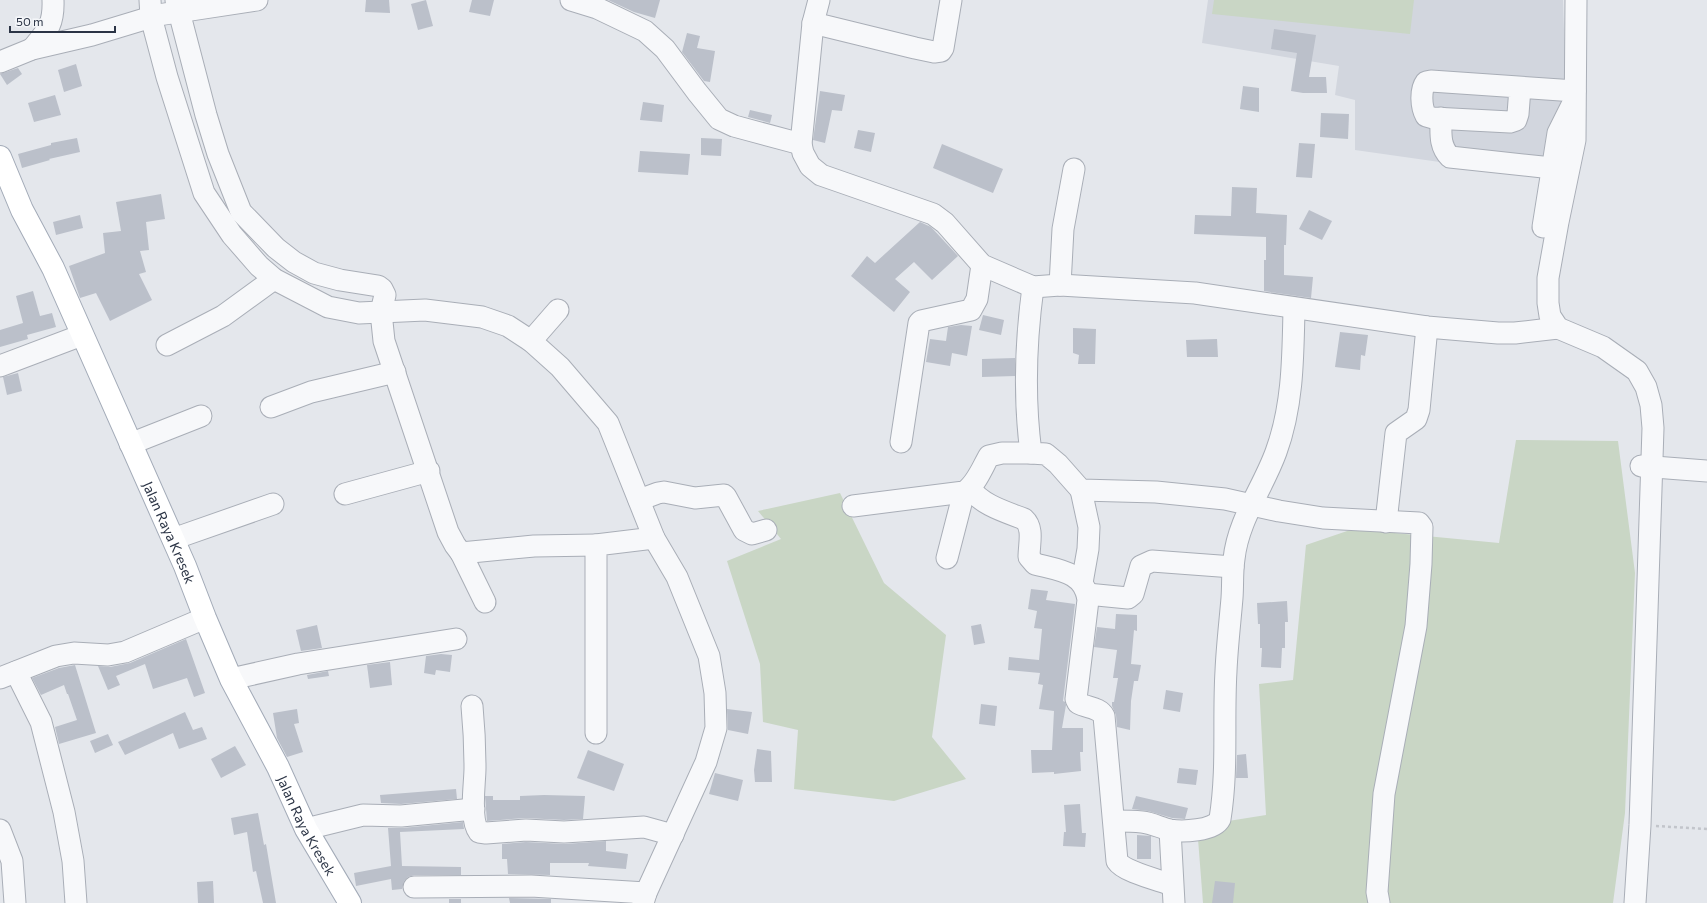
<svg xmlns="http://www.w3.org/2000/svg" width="1707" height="903" viewBox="0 0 1707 903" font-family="Commissioner,sans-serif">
	<rect width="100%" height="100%" fill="#e4e7ec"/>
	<!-- built -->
	<path fill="#d2d6de" d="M1208 0H1563L1566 93 1545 177 1355 150V100L1335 95 1339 66 1202 43Z"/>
	<!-- green -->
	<g fill="#c9d6c5">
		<path d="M1214 0H1414L1410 34 1212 14Z"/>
		<path d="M1516 440 1618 441 1635 573 1625 813 1613 903H1203L1197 826 1266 815 1259 684 1293 680 1306 545 1353 529 1499 543Z"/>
		<path d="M840 493 884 583 946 635 932 737 966 779 894 801 794 789 798 730 763 722 760 664 727 561 781 539 758 511Z"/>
	</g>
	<!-- building -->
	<g fill="#bbc0ca">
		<path d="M366 0H389L390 13 365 12Z"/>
		<path d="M426 0 433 26 418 30 411 4Z"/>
		<path d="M472 0H494L490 16 469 12Z"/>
		<path d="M608 0H660L655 18 634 12Z"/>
		<path d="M1274 29 1316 35 1309 77H1326L1327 93H1303L1291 91 1297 53 1271 49Z"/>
		<path d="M687 33 700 36 697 48 715 51 710 82 704 81 682 52Z"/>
		<path d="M76 64 82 86 64 92 58 70Z"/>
		<path d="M18 68 22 74 7 85 0 74Z"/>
		<path d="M1243 86 1259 88V112L1240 109Z"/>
		<path d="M820 91 845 95 842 111 832 110 825 143 813 140Z"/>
		<path d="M55 95 61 115 34 122 28 103Z"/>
		<path d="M643 102 664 105 662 122 640 120Z"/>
		<path d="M750 110 772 115 770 123 748 117Z"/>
		<path d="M1321 113 1349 114 1348 139 1320 137Z"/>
		<path d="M858 130 875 133 871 152 854 148Z"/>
		<path d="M77 138 80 152 49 159 50 160 22 168 18 154 51 145V143Z"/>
		<path d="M701 138 722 139 721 156 701 155Z"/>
		<path d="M1299 143 1315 144 1312 178 1296 177Z"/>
		<path d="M942 144 1003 169 993 193 933 168Z"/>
		<path d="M640 151 690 154 688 175 638 172Z"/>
		<path d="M1232 187 1257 188 1256 213 1287 215 1286 245H1284V275L1313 277 1311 298 1264 291V260H1266V237L1194 234 1195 215 1231 216Z"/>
		<path d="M161 194 165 219 146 222 149 250 140 251 146 272 139 274 152 300 110 321 96 293 80 298 69 266 105 253 103 233 121 231 116 202Z"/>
		<path d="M1309 210 1332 221 1322 240 1299 229Z"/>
		<path d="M80 215 83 228 56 235 53 222Z"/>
		<path d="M920 222 931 227 958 256 932 280 914 262 895 279 910 292 894 312 851 276 867 256 875 263Z"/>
		<path d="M33 291 40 316 52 313 56 327 27 335 28 339 0 347V330L23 323 16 296Z"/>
		<path d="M983 315 1004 320 1001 335 979 330Z"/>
		<path d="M961 325 972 326 967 356 952 353 950 366 926 362 930 339 946 341 948 327Z"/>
		<path d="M1073 328 1096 329 1095 364H1078L1079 355 1073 353Z"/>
		<path d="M1340 332 1368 335 1365 356 1361 355 1360 370 1335 367Z"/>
		<path d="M1217 339 1218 357H1187L1186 340Z"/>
		<path d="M1015 358V376L982 377V359Z"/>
		<path d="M18 373 22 391 7 395 3 377Z"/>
		<path d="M1031 589 1048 591 1046 600 1075 604 1063 701 1065 702 1066 705 1062 728H1083V752H1080L1081 771 1054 774V772L1032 773 1031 750H1052L1054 711 1039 709 1043 685 1038 684 1040 673 1008 670 1009 657 1039 660 1042 629 1034 628 1037 611 1028 609Z"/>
		<path d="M1287 601 1288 622H1285V648H1282L1281 668 1261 667 1262 648H1260V624H1258L1257 603Z"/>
		<path d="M1116 614 1137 615V631L1134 630 1131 664 1141 665 1138 681H1134L1131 701 1130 730 1117 727 1116 715 1112 706V702H1114L1118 678H1113L1117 650 1094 647 1097 627 1115 629Z"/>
		<path d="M981 624 985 643 974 645 971 626Z"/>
		<path d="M317 625 322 648 301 651 296 630Z"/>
		<path d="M186 639 205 693 194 697 187 678 153 689 145 664 116 676 120 685 108 690 98 666 110 667 130 663Z"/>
		<path d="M441 654 452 655 450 672 436 670 435 675 424 673 426 656Z"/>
		<path d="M390 662 392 685 370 688 367 665Z"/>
		<path d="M75 665 96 733 59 744 55 727 77 720 68 694H67L64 685 41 695 32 678 59 668Z"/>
		<path d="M328 671 329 676 308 679 307 675Z"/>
		<path d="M1166 690 1183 693 1180 712 1163 709Z"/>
		<path d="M981 704 997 706 995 726 979 724Z"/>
		<path d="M297 709 299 723 294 724 303 752 287 757 277 738 273 713Z"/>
		<path d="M727 709 752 712 748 734 728 730Z"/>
		<path d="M185 712 193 730 202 727 207 739 179 749 173 733 125 755 118 742Z"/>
		<path d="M108 734 113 745 95 753 90 741Z"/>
		<path d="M235 746 246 765 221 778 211 759Z"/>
		<path d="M757 749 771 751 772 782H755L754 770Z"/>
		<path d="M588 750 624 764 614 791 577 778Z"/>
		<path d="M1246 754 1248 778H1236L1237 755Z"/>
		<path d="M1179 768 1198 770 1196 785 1177 783Z"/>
		<path d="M715 773 743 780 738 801 709 794Z"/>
		<path d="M456 789 457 799 401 804 381 803 380 795Z"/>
		<path d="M544 795 585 796 583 819 564 820 525 818 487 821 485 796H493V800H520V796Z"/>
		<path d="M1136 796 1188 808 1185 819 1172 818 1148 811 1132 809Z"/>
		<path d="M1080 804 1082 833H1086L1085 847 1063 846 1064 832H1066L1064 805Z"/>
		<path d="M258 813 264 845 266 844 276 903H263L256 871 253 872 247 832 234 835 231 818Z"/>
		<path d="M463 822 464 829 400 832 402 866 461 867V875H414L408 877 404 881 402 889 392 890 391 879 356 886 354 873 391 866 388 828H402Z"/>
		<path d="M1137 835 1151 836V859H1137Z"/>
		<path d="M606 841V851L628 854 626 869 588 866 589 863H550V875L508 874 507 859H502V844L526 842 565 844Z"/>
		<path d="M213 881 214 903H198L197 882Z"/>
		<path d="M1215 881 1235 883 1233 903H1212Z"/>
		<path d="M509 898 551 899V903H510Z"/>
		<rect x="449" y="899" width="12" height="4"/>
	</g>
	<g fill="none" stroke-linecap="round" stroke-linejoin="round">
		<!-- minor casing -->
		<g stroke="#a9aeb7" stroke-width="23">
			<g id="minor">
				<path d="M150 0 151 17 167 77 204 193 232 235 259 266 274 279 328 307 359 313 425 310 482 317 508 326 531 341 560 367 608 423 654 538 677 577 709 656 715 693 716 728 706 762 646 893 643 903"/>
				<path d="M176 0 206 115 218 154 241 212 276 248 294 262 314 273 340 280 378 286 382 289 385 295 381 312 384 341 448 532 455 545 461 553 534 546 596 545"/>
				<path d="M571 0 597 8 645 31 665 49 697 92 719 119 734 126 801 144"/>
				<path d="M819 0 813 23 801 144 803 153 810 166 821 175 933 214 945 223 982 265 1033 287 1060 285 1195 293 1427 327 1498 333H1515L1558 328"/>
				<path d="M1576 0 1575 140 1558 222 1548 278V303L1550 316 1558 328 1603 347 1637 371 1646 387 1651 405 1653 428 1640 825 1635 903"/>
				<path d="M813 23 915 48 934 52 941 51 943 48 951 0"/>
				<path d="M32 49C47 31 54 25 53 0"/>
				<path d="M0 62 32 49 92 35 158 15 257 0"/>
				<path d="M1520 88 1518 114 1516 120 1510 122 1433 118 1426 116C1421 107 1420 90 1426 82L1431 81 1575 91"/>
				<path d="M1441 118C1441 133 1439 146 1450 157L1552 168"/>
				<path d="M1543 227 1558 133 1573 103"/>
				<path d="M1060 285 1063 229 1074 169"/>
				<path d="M1033 287C1026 339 1024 400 1031 453L1046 454 1058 464 1081 490 1156 492 1225 499 1279 511 1323 518 1419 523 1422 527 1421 564 1416 626 1384 794 1377 892 1379 903"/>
				<path d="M531 341 558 310"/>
				<path d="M167 345 223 316 274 279"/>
				<path d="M0 366 82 335"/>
				<path d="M271 407 311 392 395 372"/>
				<path d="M901 442 919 323 921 321 971 310 977 299 982 265"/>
				<path d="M130 444 201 416"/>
				<path d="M1641 466 1707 471"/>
				<path d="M970 488C981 505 1006 512 1024 519 1034 528 1029 544 1029 557L1035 564C1058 570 1085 572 1088 600L1076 699 1078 703C1087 708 1099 707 1104 716L1117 861C1124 872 1159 880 1172 885"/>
				<path d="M1081 490 1089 527 1088 549 1082 583"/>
				<path d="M345 494 429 471"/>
				<path d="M639 500 658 493 664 492 695 498 724 495 726 497 744 530 752 534 766 530"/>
				<path d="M853 506 964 492C976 485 982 468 989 456L1002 453H1031"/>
				<path d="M1386 522 1396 433 1416 419 1419 410 1427 327"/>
				<path d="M173 539 273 504"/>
				<path d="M461 553 485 602"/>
				<path d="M947 558 964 492"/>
				<path d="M1087 594 1128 598 1133 594 1141 566 1152 561 1233 567"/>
				<path d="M16 672 41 722 64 812 73 861 76 903"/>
				<path d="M0 678 56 656 74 653 108 655 125 652 205 618"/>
				<path d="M231 679 298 664 456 639"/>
				<path d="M472 706C474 727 475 747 475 768 475 784 469 819 479 832L486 833 526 830 564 832 644 827 673 835"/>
				<path d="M596 733V545L654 538"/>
				<path d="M1114 821C1123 821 1133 821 1142 822 1152 823 1161 828 1170 830 1182 832 1214 831 1220 819 1228 769 1223 721 1226 671 1227 647 1230 622 1232 598 1233 585 1232 572 1234 559 1238 520 1263 488 1276 452 1293 406 1293 357 1294 308"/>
				<path d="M306 829 363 815 401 816 474 809"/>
				<path d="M0 830 12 861 15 903"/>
				<path d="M1170 830 1174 903"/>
				<path d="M414 887 531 886 646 893"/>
			</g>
		</g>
		<!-- major casing -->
		<g stroke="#a3abb8" stroke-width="24">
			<g id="major">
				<path id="s1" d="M0 157 22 210 53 268 185 566 205 618 231 679 278 767 306 829 350 903"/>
			</g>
		</g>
		<!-- path -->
		<path stroke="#c2c5cb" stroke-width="2.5" stroke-dasharray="3 3" stroke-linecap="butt" d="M1656 826 1707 829"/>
		<!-- minor -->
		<use href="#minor" stroke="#f7f8fa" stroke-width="21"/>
		<!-- major -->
		<use href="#major" stroke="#fff" stroke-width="22"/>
	</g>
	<g text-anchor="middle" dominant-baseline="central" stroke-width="3" stroke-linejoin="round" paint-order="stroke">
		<!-- street labels -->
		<g font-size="14" fill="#2b3445" stroke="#f4f6f9">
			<text stroke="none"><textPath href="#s1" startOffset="412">Jalan Raya Kresek</textPath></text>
			<text stroke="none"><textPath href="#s1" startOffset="736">Jalan Raya Kresek</textPath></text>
		</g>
	</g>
	<!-- scale -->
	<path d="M10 26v6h105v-6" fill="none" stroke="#2b3445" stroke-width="2"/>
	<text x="16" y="26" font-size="12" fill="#2b3445" stroke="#f4f6f9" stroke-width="3" paint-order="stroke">50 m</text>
</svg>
